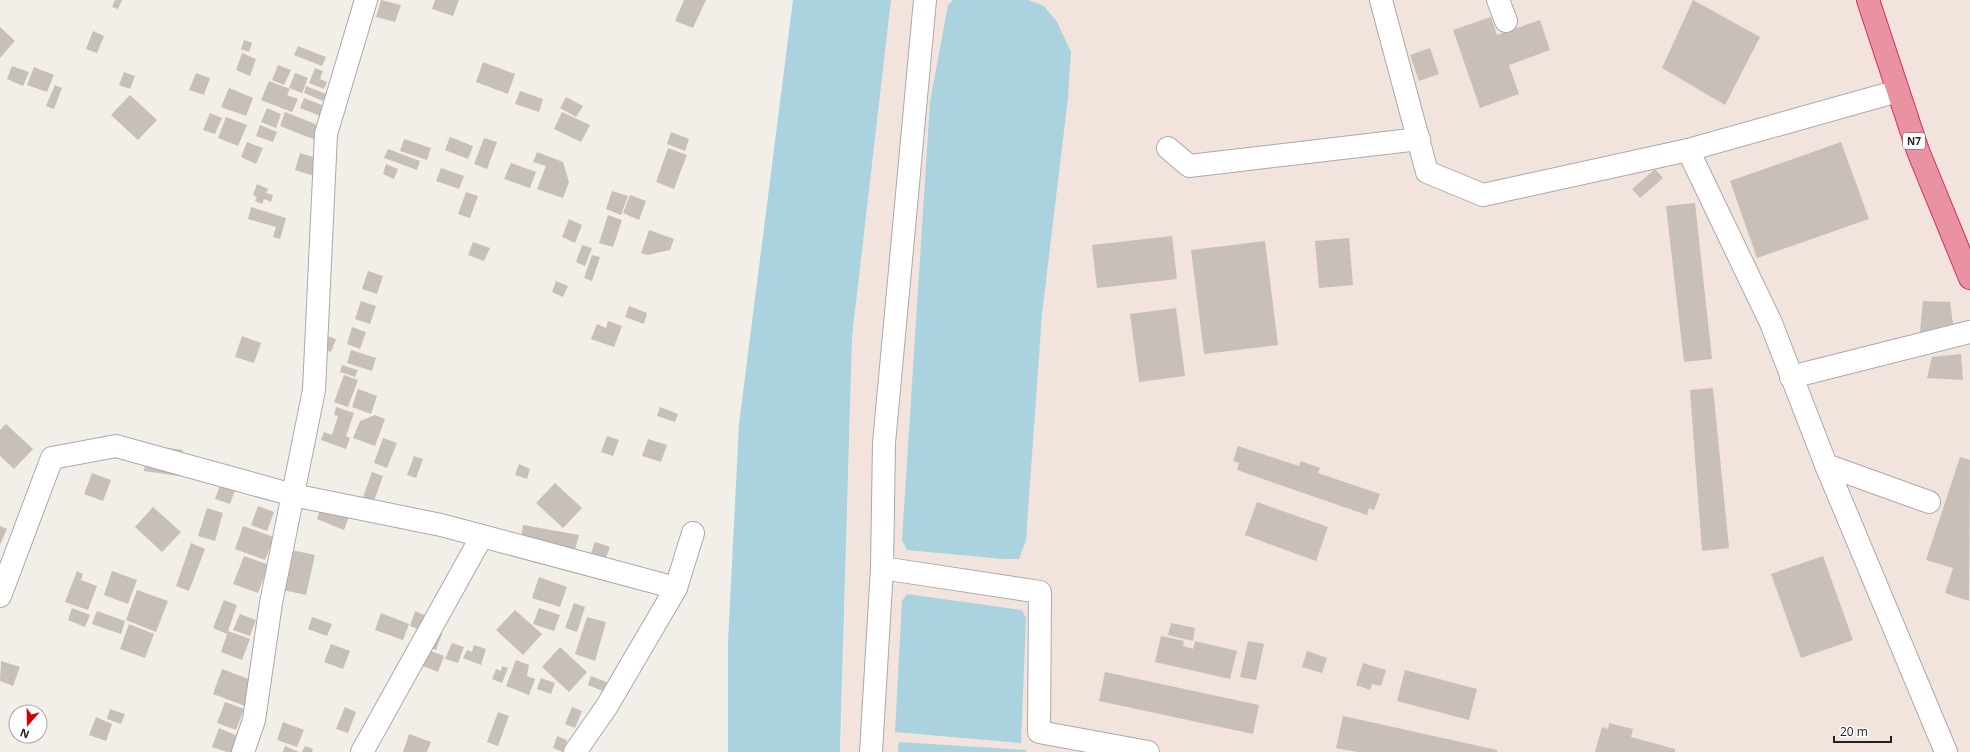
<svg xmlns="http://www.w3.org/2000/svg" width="1970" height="752" viewBox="0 0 1970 752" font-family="'Open Sans',sans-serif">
	<rect width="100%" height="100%" fill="#f2efe9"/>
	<!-- military -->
	<path fill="#f3e3dd" d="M891 0H1970V752H841L852 337Z"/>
	<!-- water -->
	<g fill="#aad3df">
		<path d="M793 0H891L852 337 840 752H728V642L739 424Z"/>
		<path d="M953 0H1028L1044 6 1057 22 1071 52 1068 98 1042 314 1026 540 1019 559H1003L907 550 902 540 930 102 948 5Z"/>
		<path d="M907 594 1022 610 1026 618 1021 743 895 732 902 601Z"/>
		<path d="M899 742 1026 750V752H898Z"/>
	</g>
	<!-- building -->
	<g fill="#c7bfb8">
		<path d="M115 0H122L118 9 112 7Z"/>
		<path d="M381 0 401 5 395 22 376 17Z"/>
		<path d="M435 0H459L453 16 432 9Z"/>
		<path d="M684 0H706L693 28 675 21Z"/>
		<path d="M1693 0 1760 37 1725 105 1662 68Z"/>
		<path d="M1491 17 1497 35 1540 20 1550 50 1509 65 1519 94 1480 108 1453 30Z"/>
		<path d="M0 27 15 41 0 58Z"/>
		<path d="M93 31 104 36 97 53 86 49Z"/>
		<path d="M244 40 252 43 249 52 241 49Z"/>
		<path d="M298 46 326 57 322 66 294 55Z"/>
		<path d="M1430 48 1439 74 1419 81 1410 55Z"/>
		<path d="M242 53 256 59 250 76 236 70Z"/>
		<path d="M483 62 515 74 508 94 476 82Z"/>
		<path d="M278 65 291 70 284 85 272 80Z"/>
		<path d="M12 66 29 72 23 86 7 79Z"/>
		<path d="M34 67 54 75 47 92 27 85Z"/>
		<path d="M315 68 323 71 320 79 327 82 324 89 309 83Z"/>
		<path d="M124 72 135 76 130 89 119 85Z"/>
		<path d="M196 73 210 78 204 95 189 90Z"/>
		<path d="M295 73 308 78 302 93 289 88Z"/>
		<path d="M269 81 290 89 287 95 298 99 292 112 261 100Z"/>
		<path d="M55 85 62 88 54 109 46 106Z"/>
		<path d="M306 86 326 94 323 101 304 93Z"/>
		<path d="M229 88 253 98 246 116 221 107Z"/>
		<path d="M520 91 543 99 539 112 515 104Z"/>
		<path d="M130 95 157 120 138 140 111 115Z"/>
		<path d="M566 97 583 106 576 117 560 108Z"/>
		<path d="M304 98 327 107 323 117 300 108Z"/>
		<path d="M267 108 281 114 276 128 261 122Z"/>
		<path d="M285 112 323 127 318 141 280 126Z"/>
		<path d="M562 112 590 125 581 142 554 129Z"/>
		<path d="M210 113 222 118 215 134 203 130Z"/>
		<path d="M226 117 247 125 238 146 218 138Z"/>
		<path d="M260 125 277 132 273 142 256 136Z"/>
		<path d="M671 132 689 139 685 151 667 144Z"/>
		<path d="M450 137 473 146 468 159 445 150Z"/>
		<path d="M484 138 497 142 487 169 474 164Z"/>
		<path d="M404 139 431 148 427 160 400 151Z"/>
		<path d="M247 142 263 148 256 164 241 157Z"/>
		<path d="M1841 142 1869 219 1757 258 1730 181Z"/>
		<path d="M668 148 687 155 674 189 656 182Z"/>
		<path d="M388 149 420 161 417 170 384 158Z"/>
		<path d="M537 152 563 162 569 182 563 198 537 189 546 166 533 162Z"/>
		<path d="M300 153 320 159 314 176 295 170Z"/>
		<path d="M511 163 536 172 530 188 504 179Z"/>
		<path d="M386 164 398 169 394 179 383 174Z"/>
		<path d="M441 168 464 176 459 189 436 181Z"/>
		<path d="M1655 169 1663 178 1640 198 1632 189Z"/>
		<path d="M257 184 268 189 266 193 273 195 271 202 264 199 262 204 255 201 257 197 253 195Z"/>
		<path d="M612 191 628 196 621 215 606 209Z"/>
		<path d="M466 192 478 196 470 218 458 214Z"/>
		<path d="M630 195 646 201 639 220 623 213Z"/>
		<path d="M1695 203 1712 359 1684 362 1666 206Z"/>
		<path d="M251 207 286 218 280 239 273 237 276 227 248 219Z"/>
		<path d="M608 215 622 220 613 247 599 243Z"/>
		<path d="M569 219 582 225 575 243 562 237Z"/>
		<path d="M649 230 674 239 670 250 647 255 641 253Z"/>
		<path d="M1172 236 1177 279 1097 288 1092 245Z"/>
		<path d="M1349 238 1353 285 1319 288 1315 241Z"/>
		<path d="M1265 241 1278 345 1204 354 1191 250Z"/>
		<path d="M473 242 490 248 484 261 468 255Z"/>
		<path d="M582 245 592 248 585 266 576 262Z"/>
		<path d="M592 255 600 257 592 281 584 278Z"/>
		<path d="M368 271 383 276 377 294 362 289Z"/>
		<path d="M556 281 568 286 563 297 552 292Z"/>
		<path d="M361 301 376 306 370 324 355 319Z"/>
		<path d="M1923 301 1950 302 1953 324 1920 332Z"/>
		<path d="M629 306 647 313 644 324 625 317Z"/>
		<path d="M1176 308 1185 376 1139 382 1130 314Z"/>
		<path d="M608 321 622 326 614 347 591 339 597 324 606 328Z"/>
		<path d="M352 327 366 332 360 349 347 344Z"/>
		<path d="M242 336 261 343 254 363 235 357Z"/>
		<path d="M327 336 336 339 331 352 323 349Z"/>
		<path d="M351 350 376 358 372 371 347 363Z"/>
		<path d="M1961 354 1963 380 1927 378 1932 357Z"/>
		<path d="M342 365 358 370 355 377 340 372Z"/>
		<path d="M344 375 358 380 348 407 334 402Z"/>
		<path d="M1713 388 1729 548 1702 551 1690 390Z"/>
		<path d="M358 389 377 396 371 414 352 407Z"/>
		<path d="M336 407 354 413 346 436 350 438 346 449 321 440 324 432 332 435 338 416 334 415Z"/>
		<path d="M660 407 678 414 675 422 657 416Z"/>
		<path d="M375 415 385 419 375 446 353 438 360 421Z"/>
		<path d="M6 424 33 449 14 469 0 456V430Z"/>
		<path d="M607 436 619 440 613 456 601 452Z"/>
		<path d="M383 438 397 443 387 468 374 463Z"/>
		<path d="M648 439 667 445 661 462 642 456Z"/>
		<path d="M148 445 183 450 179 476 144 471Z"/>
		<path d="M1238 446 1299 466 1301 461 1320 468 1318 473 1380 494 1374 510 1369 508 1367 515 1237 470 1239 463 1233 461Z"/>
		<path d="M414 456 423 459 416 478 407 475Z"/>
		<path d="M1960 457 1970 460 1969 601 1945 593 1953 568 1926 560Z"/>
		<path d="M519 464 530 469 527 479 515 475Z"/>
		<path d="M372 472 383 476 374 501 363 497Z"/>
		<path d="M92 473 111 480 103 501 84 494Z"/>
		<path d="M222 480 237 485 230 504 215 499Z"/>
		<path d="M555 483 582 508 563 528 536 503Z"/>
		<path d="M1257 502 1328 527 1316 561 1245 535Z"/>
		<path d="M322 503 350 514 344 530 317 519Z"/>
		<path d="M258 506 274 512 267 531 251 525Z"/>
		<path d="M153 507 181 532 162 552 135 527Z"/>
		<path d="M207 508 223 513 215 541 198 536Z"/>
		<path d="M523 525 579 535 571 564 519 552Z"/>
		<path d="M0 526 7 529 0 545Z"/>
		<path d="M243 526 274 537 265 560 235 549Z"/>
		<path d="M595 542 610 547 603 566 588 561Z"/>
		<path d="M191 543 205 549 189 591 176 586Z"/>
		<path d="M287 549 315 555 306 595 278 589Z"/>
		<path d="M244 556 269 565 258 593 233 584Z"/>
		<path d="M1823 556 1853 640 1801 658 1771 574Z"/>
		<path d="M77 571 83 574 81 580 97 586 88 610 65 602Z"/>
		<path d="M112 571 137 580 128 604 104 595Z"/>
		<path d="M539 577 567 587 560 607 532 598Z"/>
		<path d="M137 590 168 601 156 632 126 620Z"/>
		<path d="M224 600 237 605 228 631 250 639 242 660 221 652 227 634 213 628Z"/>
		<path d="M574 603 585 607 577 632 565 628Z"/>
		<path d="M72 608 90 615 85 627 68 620Z"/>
		<path d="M539 608 560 615 554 631 533 624Z"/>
		<path d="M515 610 542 634 523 655 496 630Z"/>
		<path d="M97 611 125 621 121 634 92 624Z"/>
		<path d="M415 611 427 616 421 630 410 626Z"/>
		<path d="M381 613 409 624 403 640 375 630Z"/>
		<path d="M240 614 256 620 250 636 233 630Z"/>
		<path d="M312 617 332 624 327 636 308 629Z"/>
		<path d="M587 617 606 622 595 661 575 654Z"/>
		<path d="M1171 623 1195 628 1193 641 1168 635Z"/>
		<path d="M129 624 154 634 145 658 120 649Z"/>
		<path d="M434 631 442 634 436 650 423 645Z"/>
		<path d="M1161 636 1184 641 1183 646 1193 649 1195 641 1237 651 1230 679 1155 662Z"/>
		<path d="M1248 641 1264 644 1256 680 1240 677Z"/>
		<path d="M452 643 464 647 458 663 445 659Z"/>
		<path d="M331 644 350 651 343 669 324 662Z"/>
		<path d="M474 645 486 649 481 665 463 658 467 650 472 652Z"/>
		<path d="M560 647 587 672 569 692 542 667Z"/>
		<path d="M423 648 444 656 438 672 417 664Z"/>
		<path d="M1307 651 1327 658 1322 673 1302 667Z"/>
		<path d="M516 660 529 665 527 676 535 679 529 695 506 686Z"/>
		<path d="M1 661 20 667 13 686 0 681Z"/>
		<path d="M1363 663 1386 670 1381 686 1372 684 1370 690 1356 685Z"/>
		<path d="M502 666 508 668 502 683 492 679 496 669 501 671Z"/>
		<path d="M222 669 254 681 245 706 213 694Z"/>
		<path d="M1405 670 1477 689 1469 720 1397 701Z"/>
		<path d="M1105 672 1259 705 1253 734 1099 701Z"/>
		<path d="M591 676 619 687 615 696 588 685Z"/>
		<path d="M541 678 555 683 551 694 537 689Z"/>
		<path d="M225 702 244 709 236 730 217 723Z"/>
		<path d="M345 707 356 712 348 733 336 729Z"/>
		<path d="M572 707 582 711 575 728 565 724Z"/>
		<path d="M110 709 125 714 121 724 107 719Z"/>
		<path d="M498 712 509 716 498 746 487 742Z"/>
		<path d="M1343 716 1497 750V752H1357L1336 748Z"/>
		<path d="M96 717 112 724 106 741 89 735Z"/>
		<path d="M283 722 304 730 297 747 277 740Z"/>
		<path d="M1609 723 1633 729 1631 737 1675 749V752H1595L1602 727 1608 729Z"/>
		<path d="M219 728 238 736 232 752H227L212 747Z"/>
		<path d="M409 734 431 742 427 752H403Z"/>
		<path d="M557 736 567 740 563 752 553 748Z"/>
		<path d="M285 746 299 752H283Z"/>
		<path d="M305 746 313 749 312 752H302Z"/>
	</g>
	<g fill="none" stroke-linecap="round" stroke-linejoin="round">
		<!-- minor casing -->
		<g stroke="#a9a9a9" stroke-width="24">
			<g id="minor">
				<path d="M1381 0 1427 172 1483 195 1688 150 1898 91"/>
				<path d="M1498 0 1506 21"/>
				<path d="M1168 148 1189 166 1419 139"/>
				<path d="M1688 150 1771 323 1826 465 1946 752"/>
				<path d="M1791 377 1970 332"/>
				<path d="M1826 465 1929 502"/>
				<path d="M882 568 1040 592 1039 732 1148 752"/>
				<path d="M0 596 52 458 116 446 293 495 441 525 676 588"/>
				<path d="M243 752 254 720 271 603 314 390 326 134 366 0"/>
				<path d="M362 752 482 536"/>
				<path d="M575 752 607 706 676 588 693 533"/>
				<path d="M871 752 882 568 884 443 925 0"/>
			</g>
		</g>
		<!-- highway casing -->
		<g stroke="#dc2a67" stroke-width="24">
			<path id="highway" d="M1868 0 1918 151 1970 278"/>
		</g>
		<!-- minor -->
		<use href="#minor" stroke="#fff" stroke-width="22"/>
		<!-- highway -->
		<use href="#highway" stroke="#e892a2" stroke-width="22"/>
	</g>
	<g text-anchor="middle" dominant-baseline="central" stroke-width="3" stroke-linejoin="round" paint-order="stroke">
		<!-- shield labels -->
		<rect fill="#fff" stroke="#646464" stroke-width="1" x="1903" y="133" width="22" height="16" rx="3"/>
		<g font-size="10" font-weight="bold" fill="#222">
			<text x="1914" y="141">N7</text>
		</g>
	</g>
	<!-- north arrow -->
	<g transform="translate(28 724) rotate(200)"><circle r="19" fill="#ffffff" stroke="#a7a7a7"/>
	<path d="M0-3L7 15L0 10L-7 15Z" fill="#d40000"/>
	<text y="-6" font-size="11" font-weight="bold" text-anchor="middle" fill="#222222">N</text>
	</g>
	<!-- scale -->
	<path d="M1834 736v6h57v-6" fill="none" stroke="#222222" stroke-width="2"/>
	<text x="1840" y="736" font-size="12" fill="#222222" stroke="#ffffff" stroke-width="3" paint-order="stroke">20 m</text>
</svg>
